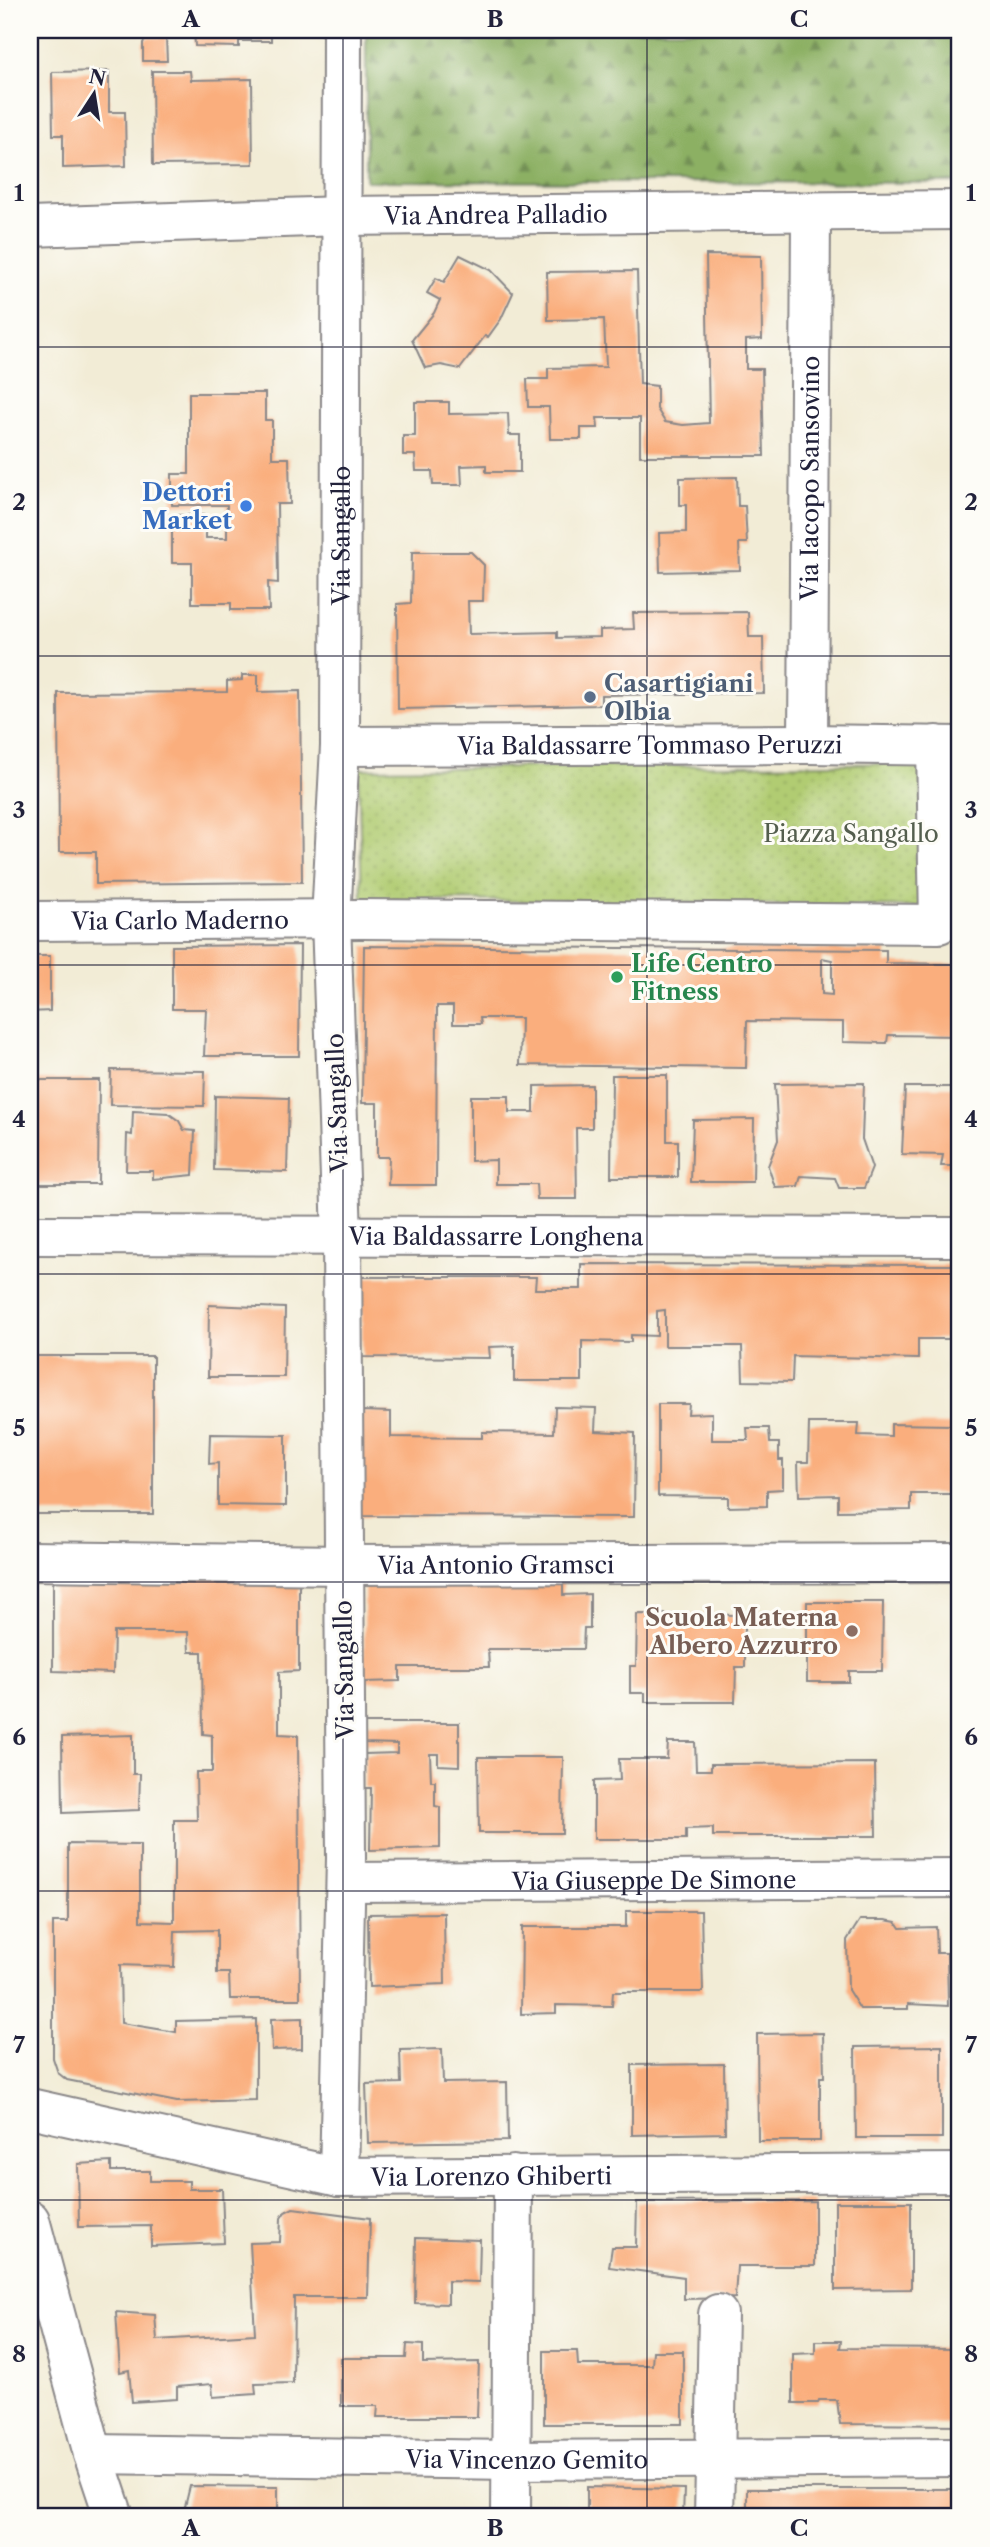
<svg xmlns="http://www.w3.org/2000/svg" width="990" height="2547" viewBox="0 0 990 2547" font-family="'Libre Caslon Text',serif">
	<defs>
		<pattern id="forest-firs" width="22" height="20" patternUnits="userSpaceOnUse" patternTransform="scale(1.75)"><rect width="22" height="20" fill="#8cb064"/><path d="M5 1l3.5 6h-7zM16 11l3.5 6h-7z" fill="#728f54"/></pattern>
		<pattern id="park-dots" width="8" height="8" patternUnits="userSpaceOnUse" patternTransform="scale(1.75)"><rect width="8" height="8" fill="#b1cc72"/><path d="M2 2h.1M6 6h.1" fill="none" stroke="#98af64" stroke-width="1.8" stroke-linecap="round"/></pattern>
	</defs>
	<rect width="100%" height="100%" fill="#fdfcf7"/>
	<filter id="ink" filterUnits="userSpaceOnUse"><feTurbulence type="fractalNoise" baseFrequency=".0143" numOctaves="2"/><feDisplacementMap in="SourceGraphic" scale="14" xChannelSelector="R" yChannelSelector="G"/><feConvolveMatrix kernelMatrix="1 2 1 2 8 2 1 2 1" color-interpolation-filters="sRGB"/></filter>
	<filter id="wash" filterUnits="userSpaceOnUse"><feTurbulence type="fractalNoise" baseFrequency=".00686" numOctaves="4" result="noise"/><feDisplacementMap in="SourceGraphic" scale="28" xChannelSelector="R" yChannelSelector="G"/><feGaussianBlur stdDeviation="1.57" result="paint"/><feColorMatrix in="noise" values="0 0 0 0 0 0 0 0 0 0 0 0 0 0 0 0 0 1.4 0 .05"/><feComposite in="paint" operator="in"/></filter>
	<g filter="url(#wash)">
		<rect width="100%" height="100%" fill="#f2ecd6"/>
		<!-- forest -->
		<path fill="url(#forest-firs)" stroke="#576950" stroke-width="2" d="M366 30H960V183L366 181Z"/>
		<!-- park -->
		<path fill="url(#park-dots)" stroke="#6a7756" stroke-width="2" d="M921 763 925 907 362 899 358 769Z"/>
		<g id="blocks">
			<!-- building -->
			<g fill="#faae7d" fill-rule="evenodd">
				<path d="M194 30H271V41H239V47L195 46Z"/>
				<path d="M166 37 167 61H143V43L145 40 148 38Z"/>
				<path d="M109 71V112H125L126 166 63 168V135H53L52 72Z"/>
				<path d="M152 71H190L191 80 252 79 253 164 153 165Z"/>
				<path d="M460 255 491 270 513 293 501 319 488 337 485 336 460 369 441 365 425 368 412 340 434 313 440 300 427 293 436 278 444 282Z"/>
				<path d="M706 255 761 256 762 339 746 340V369H762L764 456H640V418H597L598 428H581V439H550L549 407H528L527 379H548V368L606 367 604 319 548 320 547 272 637 271 640 384 657 386V409L665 422 683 425 709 423Z"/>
				<path d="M189 393H265V420H272V458H289L290 504H277L278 583 268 582 269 610H231V603H192V563H172V515H206V538H227V505H172V474H189Z"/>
				<path d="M415 402H449V414L508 413 509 435H520V472H486V465L461 466 462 485H433L432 471H416L415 455H403V436H415Z"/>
				<path d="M737 477 738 506H745L747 543H739L740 570 660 572 659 533 686 532V505H680V478Z"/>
				<path d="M412 552H471L484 565 483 601H468L469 634 557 632V638L600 637V630L634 629 633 613 748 612 749 637H763L764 693 601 695V705L398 709 397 604 411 603Z"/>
				<path d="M242 675H258V692L300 691 302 882 96 884V852H59L58 693 227 692V681L242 680Z"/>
				<path d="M300 945 299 1056H204L206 1009H172V946Z"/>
				<path d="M364 946 886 950V963L960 964V1036L888 1035 887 1043 843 1042V1022L747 1021 746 1068 520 1065 521 1018H480L481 1024H453V1006H437L436 1185H388L389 1157H377V1103H362ZM822 958 832 960V995L822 994Z"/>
				<path d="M30 956H50V1011L30 1012Z"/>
				<path d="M111 1070 205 1071 204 1106 110 1105Z"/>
				<path d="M612 1075H667V1141H678V1177H611Z"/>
				<path d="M34 1080H99L98 1184H30V1108H34Z"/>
				<path d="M864 1083 862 1139 872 1168 864 1188H839L835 1178 801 1176 798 1186 775 1187 768 1166 778 1140 775 1084Z"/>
				<path d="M592 1085V1128H576L577 1199H537L536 1184H496V1160L471 1161V1096H509V1112H534V1086Z"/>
				<path d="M905 1087H960V1166H941L943 1155 902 1154Z"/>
				<path d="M215 1096 289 1098 287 1172 214 1170Z"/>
				<path d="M133 1111 168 1113 179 1121 184 1130 195 1131 193 1175 153 1179V1171H126L127 1134 132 1135Z"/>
				<path d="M754 1119 753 1182H691L693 1120Z"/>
				<path d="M581 1264 960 1265V1339H918V1359L793 1356 792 1382 743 1381 742 1346H665V1310L657 1311V1336L631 1335V1342L582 1341V1381H514V1346L489 1347 490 1358 362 1357V1277H536L535 1289H581Z"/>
				<path d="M209 1305 285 1308 284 1377H208Z"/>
				<rect x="30" y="1356" width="123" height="158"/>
				<path d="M658 1404H689L688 1414 712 1413V1440H748L747 1428H769L770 1443H779V1460H783V1489L767 1490V1506L728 1507V1497L658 1496Z"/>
				<path d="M555 1407 596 1408 595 1431 635 1433 634 1517 358 1516 361 1411 391 1412V1437L482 1438V1432L554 1433Z"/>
				<path d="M809 1423H859L858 1435 891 1436V1424L953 1425V1494H911V1510L838 1511V1495L799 1496 798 1462H808Z"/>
				<path d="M210 1434 286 1435V1506L218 1505V1463L209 1464Z"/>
				<path d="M299 1577V1671L279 1672V1734L298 1735 300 1999H230L229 1973H217V1930L175 1931 174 1967 120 1965 121 2023 176 2032V2021L256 2019V2100L177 2102 67 2080 58 2073 53 2058V1922H68V1844L140 1845V1921L174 1922V1820H197L196 1772H212V1735L203 1734 202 1652H189L188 1632H114L113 1673 53 1671V1584L55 1580Z"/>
				<path d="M364 1580 563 1581V1595L590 1594V1628H584L583 1649H488L489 1667H400V1681L364 1682Z"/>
				<path d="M807 1602H883L882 1671H849V1682H807Z"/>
				<path d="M637 1614 745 1615V1667H736L735 1702H645V1693H630V1666H636Z"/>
				<path d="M364 1723H459V1766L438 1765V1754H430L431 1781H435V1806L440 1807V1848L370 1850 371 1788H364L365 1754 397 1753V1744L364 1743Z"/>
				<path d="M133 1735V1774H140L139 1810 63 1813 62 1737Z"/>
				<path d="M668 1742H695L696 1770H711V1764L875 1763 876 1836H713V1828L686 1829V1839H594V1781L620 1780 619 1759H667Z"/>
				<path d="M478 1757H563L562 1833H479Z"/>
				<path d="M626 1911H701L703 1992H613L612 2006 556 2005V2013L521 2014 522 1927H626Z"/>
				<path d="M444 1913 445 1984 369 1987 368 1914Z"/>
				<path d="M860 1920H885L896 1922 900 1928 936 1927 937 1953H947L948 2006 908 2004V2009H860L848 1990 847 1940Z"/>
				<path d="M302 2018V2049L272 2050 271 2019Z"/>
				<path d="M823 2033 824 2077H820V2141H758L757 2034Z"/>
				<path d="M942 2046V2138H856L855 2047Z"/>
				<path d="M442 2049 443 2083 507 2082 508 2141 368 2143 366 2084 401 2083 400 2050Z"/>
				<path d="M724 2064 725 2133 632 2135V2065Z"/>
				<path d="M111 2162V2171H150V2181H189V2189H222L224 2243 151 2246V2226L79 2227 78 2164Z"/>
				<path d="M815 2201V2266H737L735 2298 684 2299V2277L609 2267 612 2247H636L637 2202Z"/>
				<path d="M835 2202H911V2289L835 2290Z"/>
				<path d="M293 2208 370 2218 368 2297H294L293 2383 255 2384 256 2394 213 2397 212 2384 177 2387V2399L132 2402 129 2370 120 2372 116 2312 155 2315 157 2340 255 2334 250 2243 280 2242 281 2218 285 2212Z"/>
				<path d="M416 2238 480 2240 479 2282 448 2281V2304L415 2303Z"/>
				<path d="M815 2341H841L840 2348 960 2349V2425L840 2424 837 2400H819L818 2403H793V2354L815 2353Z"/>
				<path d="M407 2344 423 2345V2363L479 2362 477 2417H377L378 2406H341V2358H406Z"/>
				<path d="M544 2351H577L578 2365H652L653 2351H683V2424H544Z"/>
				<path d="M190 2486 278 2487V2517H188V2512L184 2511Z"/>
				<path d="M587 2487 684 2489 683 2517H587Z"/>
				<rect x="747" y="2489" width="213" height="28"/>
			</g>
		</g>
	</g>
	<g filter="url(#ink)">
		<use href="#blocks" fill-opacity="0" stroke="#8a8788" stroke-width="2"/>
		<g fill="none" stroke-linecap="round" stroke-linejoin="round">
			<!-- minor casing -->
			<g stroke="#8a8788" stroke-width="42">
				<g id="minor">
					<path id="s1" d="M30 227 341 216 960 210"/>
					<path id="s2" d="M808 744 811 213"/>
					<path id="s3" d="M340 746 808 744 960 746"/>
					<path id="s4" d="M30 921 362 919 939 924 936 745"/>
					<path id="s5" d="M30 1235 960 1237"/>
					<path id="s6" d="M30 1561 343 1565 960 1563"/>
					<path id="s7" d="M346 1882 960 1878"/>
					<path id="s8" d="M30 2108 339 2177 960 2173"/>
					<path id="s9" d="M339 2177 346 1858 342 1235 331 920 340 746 342 30"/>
					<path d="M30 2220 93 2454 114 2517"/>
					<path id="s10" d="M93 2454 513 2460 960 2457"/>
					<path d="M511 2517 513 2175"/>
					<path d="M714 2517 718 2314"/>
				</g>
			</g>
			<!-- minor -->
			<use href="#minor" stroke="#fff" stroke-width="38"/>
		</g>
	</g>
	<!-- grid -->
	<path fill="none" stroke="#22223b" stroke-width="2" stroke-opacity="0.55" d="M343 30V2517M647 30V2517M30 347H960M30 656H960M30 965H960M30 1274H960M30 1582H960M30 1891H960M30 2200H960"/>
	<!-- markers -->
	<circle fill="#3f7fe0" stroke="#fdfcf7" stroke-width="2.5" cx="246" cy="506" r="7"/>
	<circle fill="#5c6f8a" stroke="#fdfcf7" stroke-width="2.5" cx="590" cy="697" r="7"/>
	<circle fill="#2e9e5b" stroke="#fdfcf7" stroke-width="2.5" cx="617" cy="977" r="7"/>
	<circle fill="#8d6e63" stroke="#fdfcf7" stroke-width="2.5" cx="852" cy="1631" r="7"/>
	<g text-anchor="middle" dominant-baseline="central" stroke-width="6" stroke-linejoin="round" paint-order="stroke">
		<!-- street labels -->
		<g font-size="24" fill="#22223b" stroke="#fdfcf7">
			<text stroke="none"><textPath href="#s1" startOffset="466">Via Andrea Palladio</textPath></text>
			<text stroke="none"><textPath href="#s2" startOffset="266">Via Iacopo Sansovino</textPath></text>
			<text stroke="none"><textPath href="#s9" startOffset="1642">Via Sangallo</textPath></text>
			<text stroke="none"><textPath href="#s3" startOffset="310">Via Baldassarre Tommaso Peruzzi</textPath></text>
			<text stroke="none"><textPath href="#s4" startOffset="150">Via Carlo Maderno</textPath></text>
			<text transform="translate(337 1103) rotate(-92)">Via Sangallo</text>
			<text stroke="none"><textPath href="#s5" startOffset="466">Via Baldassarre Longhena</textPath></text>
			<text stroke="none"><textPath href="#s6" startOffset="466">Via Antonio Gramsci</textPath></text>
			<text transform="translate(344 1670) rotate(-91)">Via Sangallo</text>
			<text stroke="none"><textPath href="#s7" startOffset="308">Via Giuseppe De Simone</textPath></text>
			<text stroke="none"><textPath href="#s8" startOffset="469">Via Lorenzo Ghiberti</textPath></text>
			<text stroke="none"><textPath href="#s10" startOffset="434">Via Vincenzo Gemito</textPath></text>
		</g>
		<!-- shop labels -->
		<g font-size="24" font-weight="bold" fill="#366cbe" stroke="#fdfcf7" text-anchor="end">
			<text x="232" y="492">Dettori<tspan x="232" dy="28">Market</tspan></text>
		</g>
		<!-- service labels -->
		<g font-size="24" font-weight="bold" fill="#4e5e75" stroke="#fdfcf7" text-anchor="start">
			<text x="604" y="683">Casartigiani<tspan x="604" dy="28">Olbia</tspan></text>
		</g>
		<!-- park labels -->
		<g font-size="24" fill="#545e4e" stroke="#fdfcf7">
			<text x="851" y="833">Piazza Sangallo</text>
		</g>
		<!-- leisure labels -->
		<g font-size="24" font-weight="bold" fill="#27864d" stroke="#fdfcf7" text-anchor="start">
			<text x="631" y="963">Life Centro<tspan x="631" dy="28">Fitness</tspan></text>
		</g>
		<!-- education labels -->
		<g font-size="24" font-weight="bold" fill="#785e54" stroke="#fdfcf7" text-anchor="end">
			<text x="838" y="1617">Scuola Materna<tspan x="838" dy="28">Albero Azzurro</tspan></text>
		</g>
	</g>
	<!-- margin -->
	<rect width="990" height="2547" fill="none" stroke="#fdfcf7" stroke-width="77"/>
	<!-- north arrow -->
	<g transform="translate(94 94) rotate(12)" stroke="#fdfcf7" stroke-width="5" paint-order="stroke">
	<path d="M0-5L12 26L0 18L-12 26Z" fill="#22223b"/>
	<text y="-10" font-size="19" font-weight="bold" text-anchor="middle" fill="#22223b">N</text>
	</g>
	<rect x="38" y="38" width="913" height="2470" fill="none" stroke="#22223b" stroke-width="2.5"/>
	<g font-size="23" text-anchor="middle" font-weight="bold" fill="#22223b">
		<text x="191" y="27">A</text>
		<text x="495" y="27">B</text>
		<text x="799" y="27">C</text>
		<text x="19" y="201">1</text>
		<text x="971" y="201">1</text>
		<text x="19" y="510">2</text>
		<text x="971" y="510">2</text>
		<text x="19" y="818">3</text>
		<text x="971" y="818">3</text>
		<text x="19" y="1127">4</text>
		<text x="971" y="1127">4</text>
		<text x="19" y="1436">5</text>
		<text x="971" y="1436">5</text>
		<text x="19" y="1745">6</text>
		<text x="971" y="1745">6</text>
		<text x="19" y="2053">7</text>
		<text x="971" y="2053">7</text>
		<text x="19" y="2362">8</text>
		<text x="971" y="2362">8</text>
		<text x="191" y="2536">A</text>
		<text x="495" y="2536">B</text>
		<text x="799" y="2536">C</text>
	</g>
</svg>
